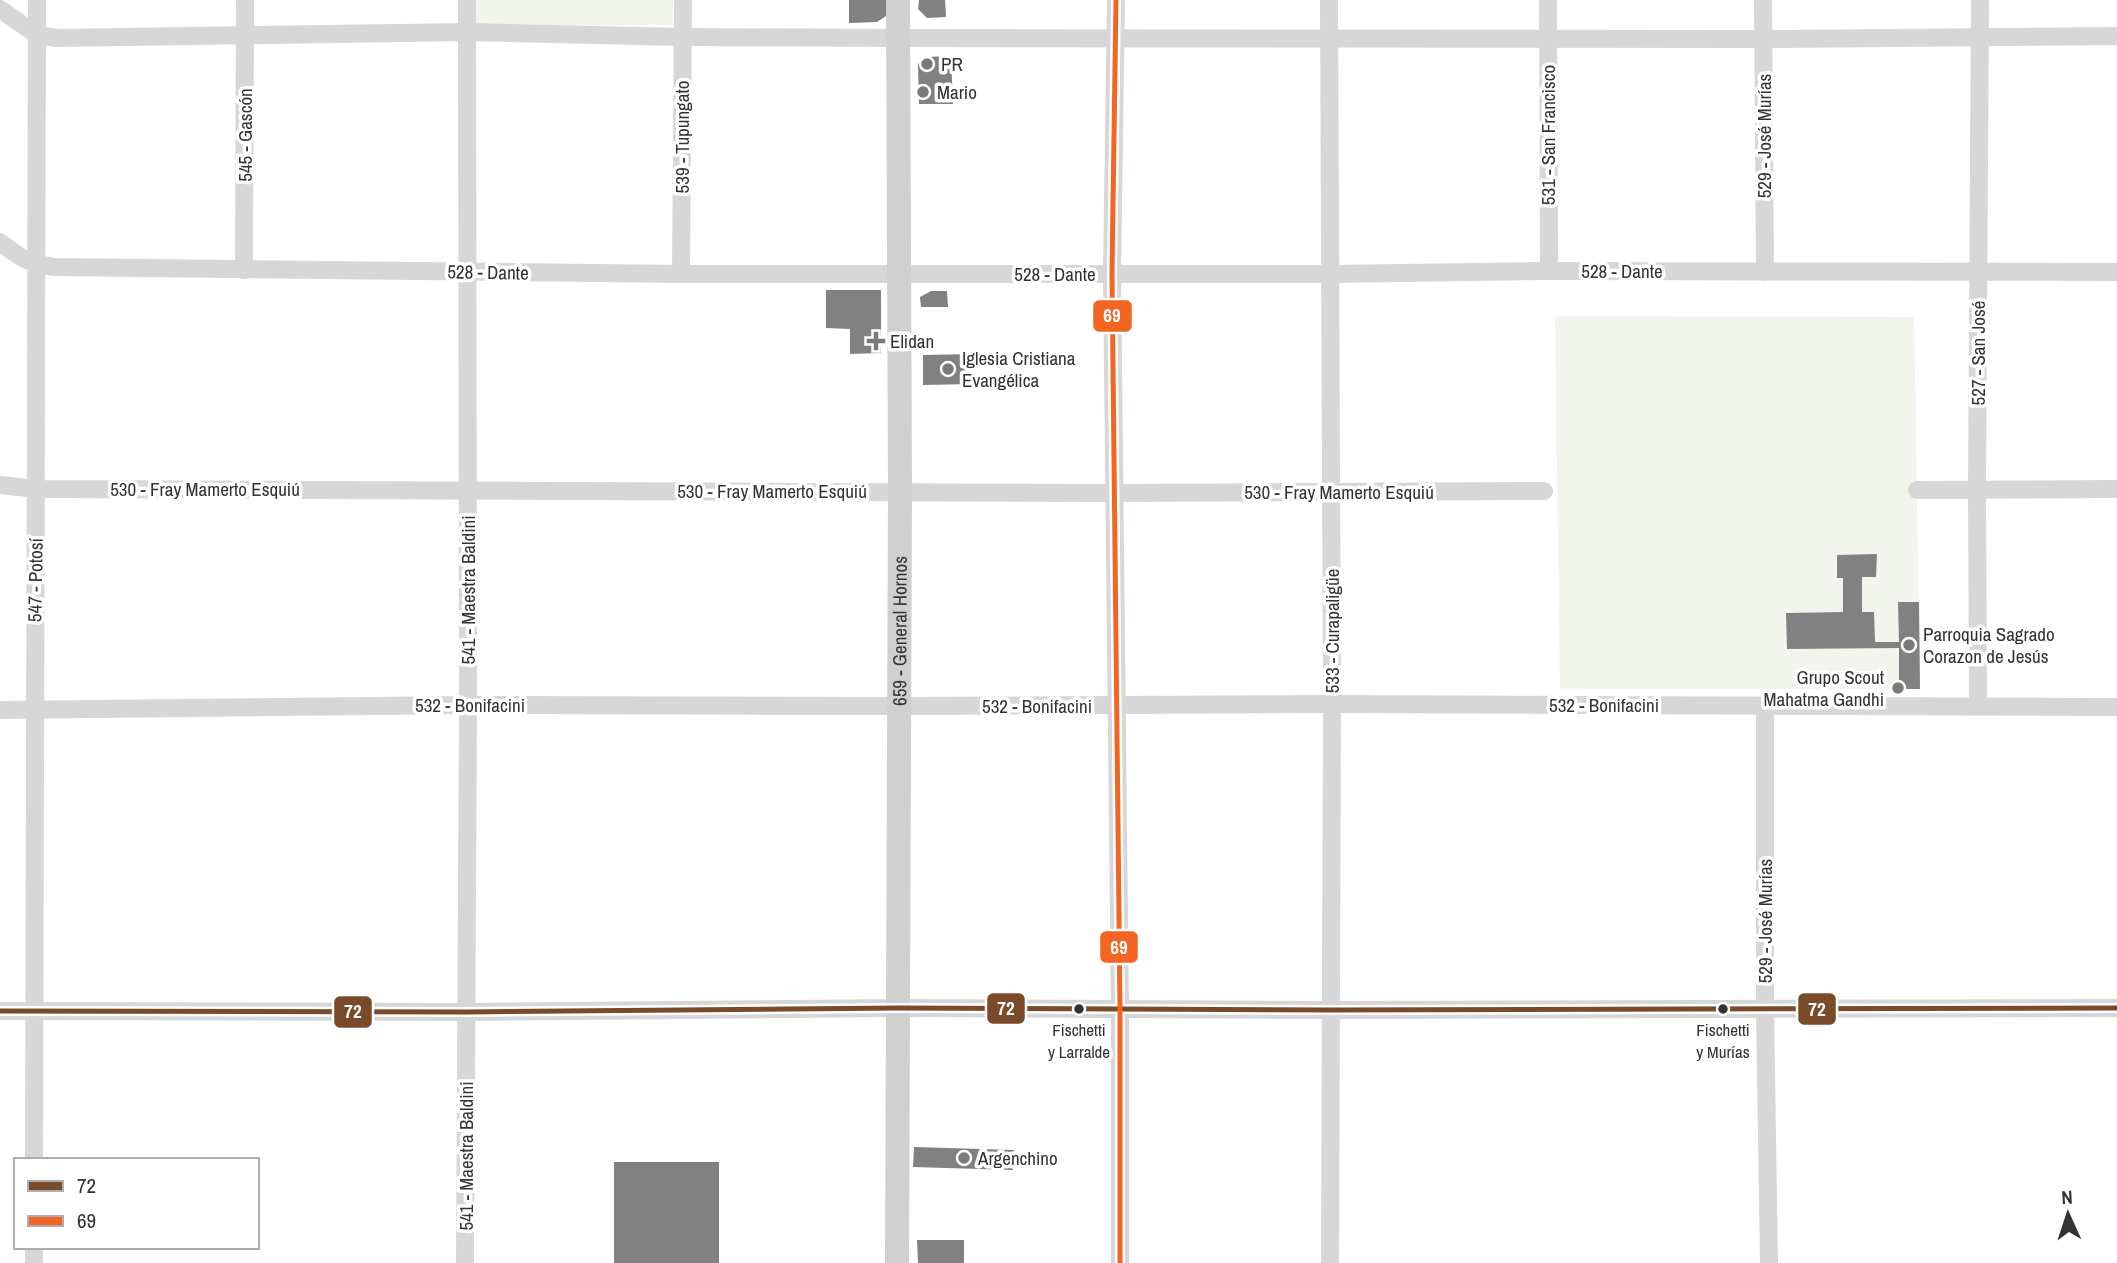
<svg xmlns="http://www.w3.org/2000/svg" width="2117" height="1263" viewBox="0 0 2117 1263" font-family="'Archivo Narrow',sans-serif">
	<rect width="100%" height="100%" fill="#fff"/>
	<!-- green -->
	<g fill="#f1f5ed">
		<path d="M474 0H673V25L474 26Z"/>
		<path d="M1555 316 1914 317 1920 689H1560Z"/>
	</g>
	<!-- building -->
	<g fill="#818181">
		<path d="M849 0H886V16L877 22 849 23Z"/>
		<path d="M919 0H945L946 17 927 18 918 9Z"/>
		<path d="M951 56 953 104H919L918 64 926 57Z"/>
		<path d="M826 290H881V353L850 354V329L826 328Z"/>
		<path d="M931 291H947L948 307H921L920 297Z"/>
		<path d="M973 354V384L923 385V355Z"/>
		<path d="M1877 554 1876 577H1862V612H1874L1875 642H1899L1898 602H1919L1920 689H1899V648L1787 649 1786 613 1843 612V578H1837V555Z"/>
		<path d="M914 1147 1014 1150 1013 1170 913 1167Z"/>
		<rect x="614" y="1162" width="105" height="101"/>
		<path d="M917 1240H964V1263H918Z"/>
	</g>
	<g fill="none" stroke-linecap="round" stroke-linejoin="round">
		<!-- street -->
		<g stroke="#d7d7d7" stroke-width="18">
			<path d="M1116 0 1112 273 1120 1010V1263"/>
			<path d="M1329 0 1332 704 1330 1263"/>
			<path d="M1548 0 1549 271"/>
			<path d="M1763 0 1765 272"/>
			<path d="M0 9 37 35 57 38 468 32 683 37 898 38 1764 39 2117 36"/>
			<path d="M0 242C19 257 29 264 54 267L681 274H1330L1549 271 2117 272"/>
			<path d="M244 270 245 0"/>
			<path d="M681 274 683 0"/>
			<path d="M0 485 36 489 1115 493 1544 491"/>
			<path d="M1917 490 2117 489"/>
			<path d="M1765 705V1007L1769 1263"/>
			<path d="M1978 706 1977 490 1980 0"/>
			<path d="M0 710 468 705 899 706 1332 704 2117 707"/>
			<path d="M0 1011 467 1012 897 1008 1331 1010 2117 1008"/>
			<path d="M34 1160 37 0"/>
			<path d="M34 1247V1263"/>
			<path d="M465 1263 468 705 467 0"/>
		</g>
		<!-- secondary -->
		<path stroke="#d0d0d0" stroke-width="24" id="s1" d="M897 1263 900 491 898 0"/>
		<!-- bus-1 casing -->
		<g stroke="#fff" stroke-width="10">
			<path id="bus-1" d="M0 1011 467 1012 897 1008 1331 1010 2117 1008"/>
		</g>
		<!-- bus-2 casing -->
		<g stroke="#fff" stroke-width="10">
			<path id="bus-2" d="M1116 0 1112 273 1120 1010V1263"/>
		</g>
		<!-- bus-1 -->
		<use href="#bus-1" stroke="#7a4b2a" stroke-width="5"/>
		<!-- bus-2 -->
		<use href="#bus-2" stroke="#f26522" stroke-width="5"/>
	</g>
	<!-- markers -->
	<g fill="#7a7a7a" stroke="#fff" stroke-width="2.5">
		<circle cx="927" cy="64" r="7"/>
		<circle cx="923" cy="92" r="7"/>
		<path d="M872.5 330.5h7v7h7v7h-7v7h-7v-7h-7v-7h7z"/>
		<circle cx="948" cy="369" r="7"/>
		<circle cx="1909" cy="645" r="7"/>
		<circle cx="1898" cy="688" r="7"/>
		<circle cx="964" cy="1158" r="7"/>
	</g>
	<g fill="#333" stroke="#fff" stroke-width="2.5">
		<circle cx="1079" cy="1009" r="6"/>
		<circle cx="1723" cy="1009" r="6"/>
	</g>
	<g text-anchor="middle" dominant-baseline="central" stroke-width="7" stroke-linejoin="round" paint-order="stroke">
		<!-- bus labels -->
		<g font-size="17" fill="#333" stroke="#fff">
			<text x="1079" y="1029">Fischetti<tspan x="1079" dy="22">y Larralde</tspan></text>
			<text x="1723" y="1029">Fischetti<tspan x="1723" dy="22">y Murías</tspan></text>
		</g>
		<!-- poi labels -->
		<g font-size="19" fill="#333" stroke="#fff" text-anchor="start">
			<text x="941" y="64">PR</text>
			<text x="937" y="92">Mario</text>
			<text x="890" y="341">Elidan</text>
			<text x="962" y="358">Iglesia Cristiana<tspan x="962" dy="22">Evangélica</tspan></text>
			<text x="1923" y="634">Parroquia Sagrado<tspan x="1923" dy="22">Corazon de Jesús</tspan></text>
			<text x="1884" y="677" text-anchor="end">Grupo Scout<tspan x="1884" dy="22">Mahatma Gandhi</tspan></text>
			<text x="978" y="1158">Argenchino</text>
		</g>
		<!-- street labels -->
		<g font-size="19" fill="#333" stroke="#fff">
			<text transform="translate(245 135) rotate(-90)">545 - Gascón</text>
			<text transform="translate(1548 135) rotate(-90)">531 - San Francisco</text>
			<text transform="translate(1764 136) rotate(-90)">529 - José Murías</text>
			<text transform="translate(682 137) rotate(-90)">539 - Tupungato</text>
			<text x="1622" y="271">528 - Dante</text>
			<text transform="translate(488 272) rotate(1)">528 - Dante</text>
			<text x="1055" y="274">528 - Dante</text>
			<text transform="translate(1978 353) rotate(-90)">527 - San José</text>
			<text x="205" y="489">530 - Fray Mamerto Esquiú</text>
			<text x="772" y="491">530 - Fray Mamerto Esquiú</text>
			<text x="1339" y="492">530 - Fray Mamerto Esquiú</text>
			<text transform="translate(35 580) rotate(-89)">547 - Potosí</text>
			<text transform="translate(468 590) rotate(-90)">541 - Maestra Baldini</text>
			<text transform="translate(1332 631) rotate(-90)">533 - Curapaligüe</text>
			<text stroke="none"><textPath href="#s1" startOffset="632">659 - General Hornos</textPath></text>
			<text x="470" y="705">532 - Bonifacini</text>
			<text x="1604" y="705">532 - Bonifacini</text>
			<text x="1037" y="706">532 - Bonifacini</text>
			<text transform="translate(1765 921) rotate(-90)">529 - José Murías</text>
			<text transform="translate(466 1156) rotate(-90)">541 - Maestra Baldini</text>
		</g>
	</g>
	<g stroke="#fff" stroke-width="2.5">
		<rect x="1092" y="299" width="41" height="34" rx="7" fill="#f26522"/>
		<rect x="1099" y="930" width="40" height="34" rx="7" fill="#f26522"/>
		<rect x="986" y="992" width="40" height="33" rx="7" fill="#7a4b2a"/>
		<rect x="1797" y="992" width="40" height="34" rx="7" fill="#7a4b2a"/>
		<rect x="333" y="995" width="40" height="34" rx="7" fill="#7a4b2a"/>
	</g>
	<g font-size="19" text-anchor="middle" font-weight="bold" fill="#fff">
		<text x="1112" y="322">69</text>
		<text x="1119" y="954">69</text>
		<text x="1006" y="1015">72</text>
		<text x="1817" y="1016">72</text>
		<text x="353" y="1018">72</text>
	</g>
	<!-- legend -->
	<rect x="14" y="1158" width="245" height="91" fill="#ffffff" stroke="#adadad" stroke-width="2"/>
	<rect x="28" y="1181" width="35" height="10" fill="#7a4b2a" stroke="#adadad" stroke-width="2"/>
	<text x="77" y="1193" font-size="21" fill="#333333">72</text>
	<rect x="28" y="1216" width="35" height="10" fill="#f26522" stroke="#adadad" stroke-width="2"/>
	<text x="77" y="1228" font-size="21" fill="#333333">69</text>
	<!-- north arrow -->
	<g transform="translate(2068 1214) rotate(357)" stroke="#ffffff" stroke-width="5" paint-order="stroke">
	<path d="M0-5L12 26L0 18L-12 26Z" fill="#333333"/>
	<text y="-10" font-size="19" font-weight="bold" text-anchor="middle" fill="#333333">N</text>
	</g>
</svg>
